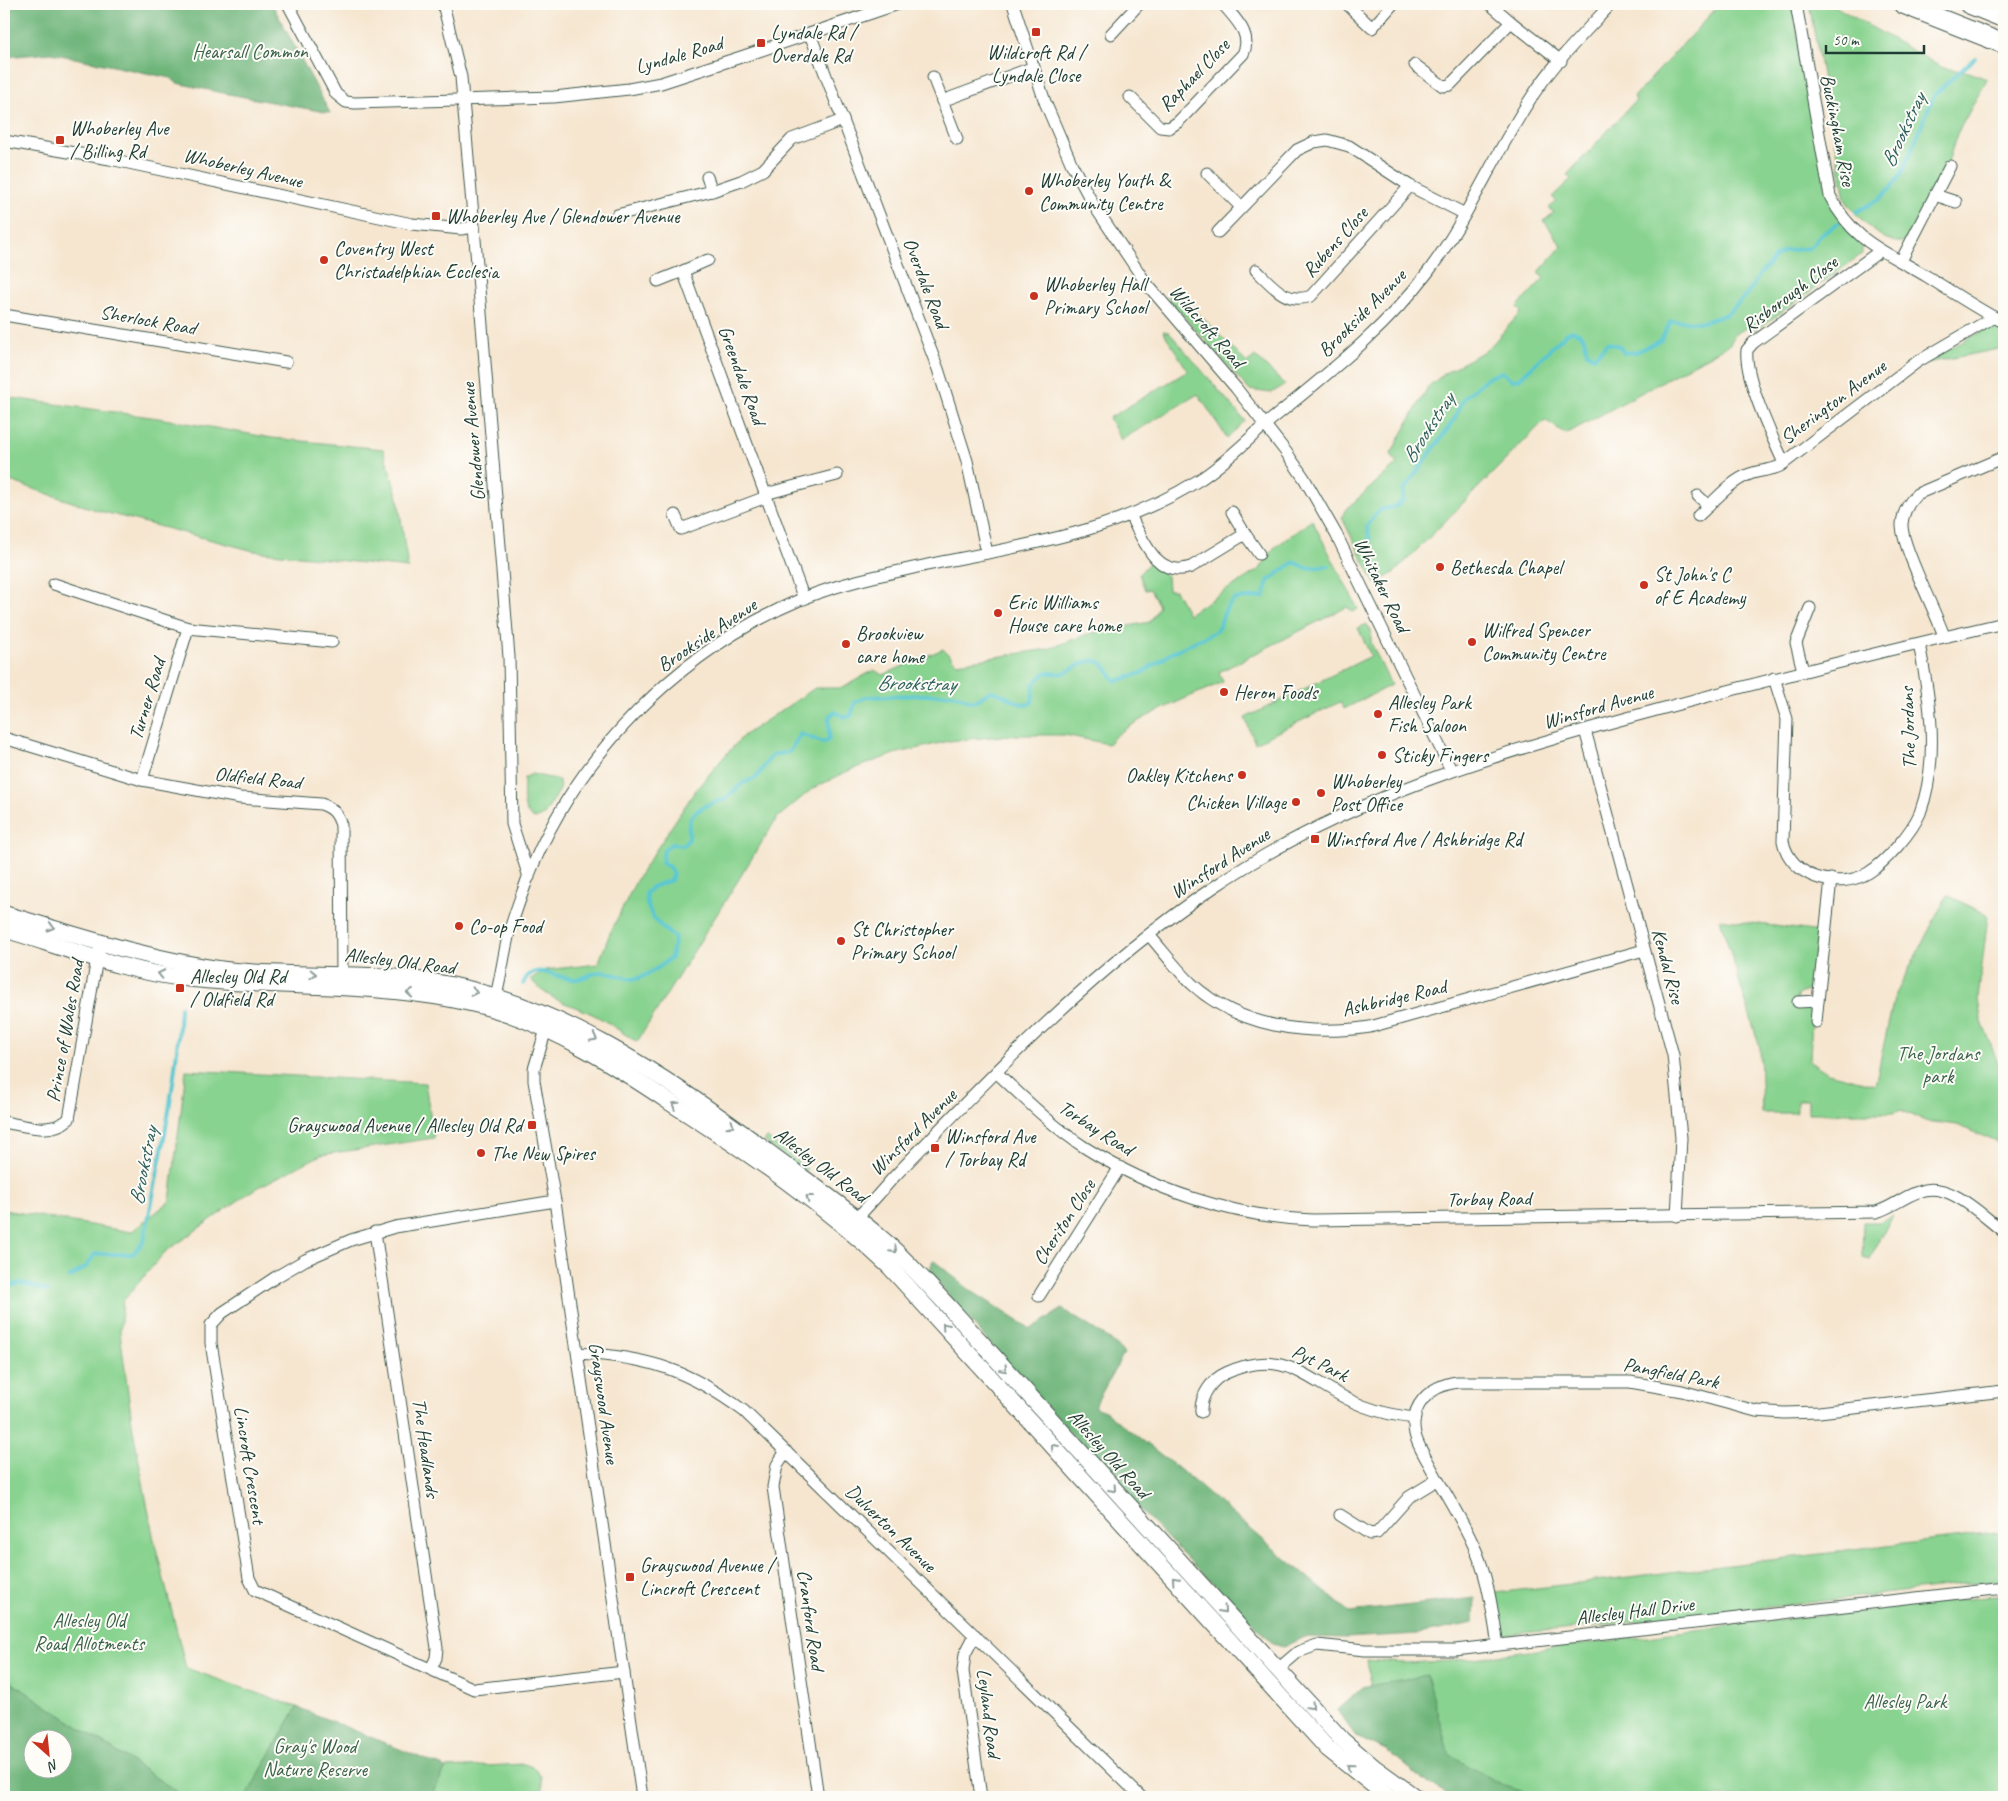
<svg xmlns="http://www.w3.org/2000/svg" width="2008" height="1801" viewBox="0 0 2008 1801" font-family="Caveat,sans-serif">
	<rect width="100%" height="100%" fill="#fdfcf7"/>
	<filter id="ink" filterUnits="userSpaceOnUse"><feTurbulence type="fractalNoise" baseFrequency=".02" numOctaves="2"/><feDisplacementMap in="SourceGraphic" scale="10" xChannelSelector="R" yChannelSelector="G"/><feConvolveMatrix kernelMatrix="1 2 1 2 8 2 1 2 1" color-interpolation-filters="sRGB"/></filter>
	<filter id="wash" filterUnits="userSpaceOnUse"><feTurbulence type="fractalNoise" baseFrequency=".0096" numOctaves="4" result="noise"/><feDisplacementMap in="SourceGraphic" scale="20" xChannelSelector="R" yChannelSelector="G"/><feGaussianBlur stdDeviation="1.12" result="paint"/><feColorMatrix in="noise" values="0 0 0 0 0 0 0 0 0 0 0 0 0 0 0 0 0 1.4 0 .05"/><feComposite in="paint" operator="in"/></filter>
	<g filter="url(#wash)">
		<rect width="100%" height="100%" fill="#f6e6d0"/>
		<!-- green -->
		<g fill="#89d390" stroke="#548862">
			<path d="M1720 4H1792L1826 188 1862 242V254L1758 329 1748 327 1735 334 1730 344 1566 434 1545 420 1395 572 1375 584 1342 518 1345 510 1397 464 1391 454 1428 387 1445 373 1488 349 1521 312 1517 307 1544 278 1538 273 1562 246 1544 221 1554 212 1549 208 1556 201 1552 197 1571 179 1567 175 1636 100 1634 97Z"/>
			<path d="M1809 4H1831L1943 68 1969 72 1987 79 1957 134 1947 165 1905 241C1886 249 1854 214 1845 199Z"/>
			<path d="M1174 289 1247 363 1255 356 1285 385 1271 393 1249 390 1167 297Z"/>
			<path d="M1991 326 2004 329V348L1922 364Z"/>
			<path d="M1163 331 1169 332 1245 421 1227 438 1198 394 1121 440 1109 418 1188 371Z"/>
			<path d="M4 397 158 418 272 438 383 449 398 498 408 568 254 551 96 510 4 479Z"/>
			<path d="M1312 520 1358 609 1353 612 1347 607 1219 672 1223 682C1197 694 1122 723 1108 744L1065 735H1012L949 741 894 754 850 770 812 789 777 818 637 1042C624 1034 611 1024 598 1017 574 1004 548 1002 531 979L545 970 598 964 610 933 638 877 695 791 723 758 743 736 815 688H842L874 670 883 675 943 649 957 663 1048 649 1091 633 1150 622 1159 606 1150 589 1145 590 1139 574 1150 562 1167 576 1168 590H1175L1188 614 1260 569 1274 548Z"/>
			<path d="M1367 624 1371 633V643L1391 685 1344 709 1340 702 1255 743 1245 718 1371 656 1358 628Z"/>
			<path d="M532 774 559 780 560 790 544 815 535 819C520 813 524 792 524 778Z"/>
			<path d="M1947 895 1988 915 1978 999 1981 1019 1999 1066 2004 1070V1145L1957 1125 1925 1121 1901 1110 1894 1113H1808V1100H1797L1796 1113H1762L1760 1048 1720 919 1821 932 1816 981 1811 989 1797 995 1796 1007 1808 1009 1812 1015 1810 1061 1828 1073 1875 1085 1894 998Z"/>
			<path d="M186 1070 425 1083 434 1138 321 1155 253 1190 165 1252 123 1301 120 1332 133 1430 154 1540 186 1668 297 1707 246 1797H185L6 1679 4 1667V1210L131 1232 170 1201Z"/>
			<path d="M767 1138 807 1169 804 1173 764 1141Z"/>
			<path d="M1893 1215 1869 1260 1862 1258 1863 1222H1879Z"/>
			<path d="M2004 1532V1580L1693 1616 1503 1635 1495 1593Z"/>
			<path d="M2004 1595V1797H1451L1425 1782 1386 1750 1355 1735 1337 1710 1363 1687 1371 1685 1367 1660 1404 1663 1451 1661 1757 1622Z"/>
			<path d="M524 1764 535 1768 541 1777 544 1797H430L446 1768Z"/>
		</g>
		<!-- forest -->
		<g fill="#6eb57a" stroke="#467957" fill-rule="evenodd">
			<path d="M4 4H272L330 113 218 92 177 83 170 78 51 53 4 57Z"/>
			<path d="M933 1260 970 1290 1031 1329 1062 1309 1108 1338 1124 1353 1094 1407 1105 1411 1178 1468 1349 1612 1475 1598 1474 1623 1419 1634 1346 1638 1304 1637 1283 1647 1273 1644 1150 1521 1003 1359 929 1272Z"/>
			<path d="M4 1667 6 1679 185 1797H4ZM32 1738H62V1768H32Z"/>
			<path d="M1427 1675 1449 1755 1505 1786 1540 1797H1451L1425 1782 1386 1750 1355 1735 1337 1710 1363 1687Z"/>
			<path d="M297 1707 446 1768 430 1797H246Z"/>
		</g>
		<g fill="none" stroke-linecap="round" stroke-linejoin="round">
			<!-- stream -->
			<g stroke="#5ac7d2" stroke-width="4">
				<path d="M1856 212 1878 200 1891 188 1902 173 1934 95 1975 58"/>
				<path d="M1370 542 1367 526C1371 520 1375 513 1381 510 1393 505 1391 512 1403 500L1404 490 1454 420 1464 398 1487 378 1502 372 1512 380 1519 379 1566 334 1572 331C1586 333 1585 342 1587 353L1594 357 1608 343 1619 346 1624 353 1636 352 1661 340 1671 321 1704 322 1727 314 1748 294 1760 274 1776 256 1785 251 1810 248 1820 236 1838 223"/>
				<path d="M523 984C533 958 558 981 577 979 586 978 595 971 603 972 613 973 624 979 634 979 646 978 661 965 671 958L675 937C660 928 645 912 646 893L652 887 671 880 673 874 669 867 662 863 664 850 671 844 683 845 689 839C689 833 688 824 690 819 696 809 713 801 724 800L743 783 756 778 772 755 789 752 801 734 823 743 829 739V717L834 712 845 717 851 716 855 702 867 697 953 694 974 702 991 691C1004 693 1015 704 1027 705L1032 702 1034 683 1045 673C1051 672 1060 675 1064 673 1075 668 1093 654 1104 665 1109 670 1110 676 1116 681L1142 673 1173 652 1217 631 1226 609 1235 599 1264 597 1268 581 1294 562 1306 568 1329 566"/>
				<path d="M69 1278 86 1267 95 1254H133L144 1241C159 1164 177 1086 180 1007"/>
				<path d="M4 1305 8 1286 21 1283 48 1291"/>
			</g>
		</g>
	</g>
	<g filter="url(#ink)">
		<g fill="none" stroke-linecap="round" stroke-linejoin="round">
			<!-- minor casing -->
			<g stroke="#3f564b" stroke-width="13">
				<g id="minor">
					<path d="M288 4 336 94 346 102 355 103 554 97 629 89 661 83 744 56 898 4"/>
					<path d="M443 4 461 77 474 227 509 657 512 824 529 877"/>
					<path d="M1013 4 1045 102 1072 165 1093 204 1146 283 1236 388 1286 452 1304 478 1336 534 1451 770"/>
					<path d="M1347 4 1372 28 1393 4"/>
					<path d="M1490 4 1511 22"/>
					<path d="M1796 4 1830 196C1854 243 1885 251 1928 277 1953 293 1978 309 2004 323"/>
					<path d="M810 34 938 369 967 461 987 553"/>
					<path d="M1111 34 1139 4"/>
					<path d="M1415 65 1443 86 1450 85 1511 22 1561 61"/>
					<path d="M933 77 957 139"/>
					<path d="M1130 97 1160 127 1169 128 1178 122 1243 54C1253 34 1235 19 1223 4"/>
					<path d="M942 101 1034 67"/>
					<path d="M4 141 110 159 412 224 461 229 474 227"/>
					<path d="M1207 173 1241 207"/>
					<path d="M707 177 712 191"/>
					<path d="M1935 195 1956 202"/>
					<path d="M617 215 712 191 741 181 763 170 792 139 843 120"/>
					<path d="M1218 232 1297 150 1314 142 1327 140 1349 146 1410 186 1465 214"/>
					<path d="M1901 261 1950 166"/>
					<path d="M1256 270C1273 286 1286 305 1311 296L1410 186"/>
					<path d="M683 271 708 260"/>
					<path d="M658 281 683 271 804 599"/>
					<path d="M4 315 286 362"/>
					<path d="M1784 463C1772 437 1744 377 1747 350L1753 343 1880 251"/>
					<path d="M765 494 837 475"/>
					<path d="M1698 496 1709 506"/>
					<path d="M1232 512 1245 534"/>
					<path d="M675 515 681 529 766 497"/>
					<path d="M1130 515C1143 540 1157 579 1191 567L1245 534 1259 554"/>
					<path d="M1698 516C1713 503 1730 481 1750 474 1760 470 1770 471 1780 466L1917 362 1994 317"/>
					<path d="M54 584 188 628 332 642"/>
					<path d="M1944 636C1936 612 1901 545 1902 524 1903 512 1909 502 1917 494L2004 457"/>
					<path d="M1803 671 1796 643 1810 608"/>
					<path d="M1774 678 1787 719 1783 841C1790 877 1837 891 1868 873 1886 862 1912 832 1920 813 1940 759 1930 698 1919 644"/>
					<path d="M1585 730 1673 1055 1681 1138 1677 1216"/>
					<path d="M4 738 142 780 240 798 321 804C333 808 337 813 341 825L342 981"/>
					<path d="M142 780 188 628"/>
					<path d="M1149 935C1163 951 1177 970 1192 984 1240 1028 1308 1036 1370 1027L1644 950"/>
					<path d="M1798 1002 1818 1001 1831 879"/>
					<path d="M494 1003C501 980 503 956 509 933 514 915 521 897 527 880 575 755 681 649 804 598 844 582 886 574 927 565 1021 546 1116 533 1199 480 1223 465 1244 443 1266 424 1323 377 1383 332 1428 272 1469 217 1495 152 1533 95 1555 62 1584 33 1611 4"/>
					<path d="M1816 1022 1818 1001"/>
					<path d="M548 1023 534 1069V1081L555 1201 642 1797"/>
					<path d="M997 1073C1025 1099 1052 1126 1084 1147 1152 1190 1232 1217 1313 1220L1876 1212C1891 1208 1903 1197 1918 1192 1948 1179 1981 1215 2004 1232"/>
					<path d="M4 1122C26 1126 50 1135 69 1119L98 953"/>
					<path d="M555 1201 395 1227 351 1240 305 1260 276 1277 222 1313 211 1325V1343L249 1578 255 1590 474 1689 624 1672"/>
					<path d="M852 1223C866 1209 879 1194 892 1179 990 1076 1096 966 1214 887 1347 797 1500 752 1653 711 1770 679 1887 650 2004 623"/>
					<path d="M375 1232 437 1648 436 1658 431 1669"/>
					<path d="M1039 1296 1120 1167"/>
					<path d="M578 1353C648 1357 687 1369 744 1411L1141 1797"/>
					<path d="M1201 1412C1200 1396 1212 1379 1226 1373 1288 1344 1310 1386 1363 1406 1379 1412 1397 1416 1415 1418"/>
					<path d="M786 1451 777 1465 773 1487 818 1797"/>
					<path d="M1340 1515 1370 1534 1377 1533 1409 1497 1437 1480"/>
					<path d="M975 1635 965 1654 963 1671 981 1797"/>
					<path d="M1498 1645C1492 1610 1488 1574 1472 1542 1459 1514 1442 1489 1428 1462 1423 1453 1417 1444 1415 1434 1409 1405 1430 1386 1457 1382H1630L1682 1391 1756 1411 1784 1413 1819 1412 2004 1391"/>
					<path d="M1277 1670 1298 1652 1317 1645 1365 1650H1455L2004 1588"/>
				</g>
			</g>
			<!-- secondary casing -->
			<g stroke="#3f564b" stroke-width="18">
				<g id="secondary">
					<path d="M4 914C77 935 149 960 225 970 291 978 359 971 426 981 553 999 663 1075 764 1149 804 1179 845 1207 882 1239 906 1259 927 1284 949 1307L1342 1740 1375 1768 1415 1797"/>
					<path d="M4 929C63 947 132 974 193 979 293 989 397 981 494 1009 558 1028 617 1067 671 1103 748 1152 824 1204 890 1267L1328 1749 1388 1797"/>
				</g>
			</g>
			<!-- trunk casing -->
			<g stroke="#3f564b" stroke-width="21">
				<g id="trunk">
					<path d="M1903 4 2004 44"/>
					<path d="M1969 4 2004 18"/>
				</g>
			</g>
			<!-- minor -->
			<use href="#minor" stroke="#fff" stroke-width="11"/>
			<!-- secondary -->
			<use href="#secondary" stroke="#fff" stroke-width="16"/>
			<!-- trunk -->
			<use href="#trunk" stroke="#fff" stroke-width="19"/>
		</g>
		<!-- one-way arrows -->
		<defs><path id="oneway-chevron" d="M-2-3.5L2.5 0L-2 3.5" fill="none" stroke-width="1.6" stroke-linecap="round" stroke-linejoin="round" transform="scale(1.25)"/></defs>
		<g stroke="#8f9e9a">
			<use href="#oneway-chevron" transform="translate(51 927) rotate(16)"/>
			<use href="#oneway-chevron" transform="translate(161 974) rotate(-168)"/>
			<use href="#oneway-chevron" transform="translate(313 974) rotate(2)"/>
			<use href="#oneway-chevron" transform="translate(474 992) rotate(12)"/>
			<use href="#oneway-chevron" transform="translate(410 993) rotate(-175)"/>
			<use href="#oneway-chevron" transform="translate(594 1038) rotate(27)"/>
			<use href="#oneway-chevron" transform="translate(675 1105) rotate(-147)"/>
			<use href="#oneway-chevron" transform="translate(731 1125) rotate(35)"/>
			<use href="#oneway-chevron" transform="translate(809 1198) rotate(-142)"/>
			<use href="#oneway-chevron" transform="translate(894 1250) rotate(45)"/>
			<use href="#oneway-chevron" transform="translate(945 1326) rotate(-131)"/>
			<use href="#oneway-chevron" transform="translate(1004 1369) rotate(48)"/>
			<use href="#oneway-chevron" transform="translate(1054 1447) rotate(-132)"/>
			<use href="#oneway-chevron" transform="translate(1113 1489) rotate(48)"/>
			<use href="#oneway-chevron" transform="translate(1175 1580) rotate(-132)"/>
			<use href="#oneway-chevron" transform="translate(1223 1610) rotate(48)"/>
			<use href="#oneway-chevron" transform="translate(1311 1706) rotate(47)"/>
			<use href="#oneway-chevron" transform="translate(1350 1767) rotate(-140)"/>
		</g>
	</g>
	<!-- markers -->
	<g fill="#c8321e" stroke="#fdfcf7" stroke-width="2">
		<rect x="1031" y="27" width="10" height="10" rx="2.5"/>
		<rect x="756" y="38" width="10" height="10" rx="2.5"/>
		<rect x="55" y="135" width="10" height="10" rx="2.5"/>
		<circle cx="1029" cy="191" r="5"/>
		<rect x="431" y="211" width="10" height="10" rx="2.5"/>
		<circle cx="324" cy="260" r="5"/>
		<circle cx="1034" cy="296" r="5"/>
		<circle cx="1440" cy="567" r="5"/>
		<circle cx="1644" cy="585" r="5"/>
		<circle cx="998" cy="613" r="5"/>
		<circle cx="1472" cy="642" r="5"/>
		<circle cx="846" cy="644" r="5"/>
		<circle cx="1224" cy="692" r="5"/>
		<circle cx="1378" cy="714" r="5"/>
		<circle cx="1382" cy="755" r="5"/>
		<circle cx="1242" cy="775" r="5"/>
		<circle cx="1321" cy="793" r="5"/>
		<circle cx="1296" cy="802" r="5"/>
		<rect x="1310" y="834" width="10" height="10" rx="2.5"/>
		<circle cx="459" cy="926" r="5"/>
		<circle cx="841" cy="941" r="5"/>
		<rect x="175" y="983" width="10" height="10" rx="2.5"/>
		<rect x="527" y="1120" width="10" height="10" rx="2.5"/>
		<rect x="930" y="1143" width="10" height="10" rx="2.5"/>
		<circle cx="481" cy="1153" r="5"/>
		<rect x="625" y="1572" width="10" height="10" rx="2.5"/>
	</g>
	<g text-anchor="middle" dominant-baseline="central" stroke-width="4" stroke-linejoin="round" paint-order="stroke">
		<!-- poi labels -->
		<g font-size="20" fill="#1f3d34" stroke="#fdfcf7" text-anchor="start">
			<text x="771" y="32">Lyndale Rd /<tspan x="771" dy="23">Overdale Rd</tspan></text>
			<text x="1036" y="52" text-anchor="middle">Wildcroft Rd /<tspan x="1036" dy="23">Lyndale Close</tspan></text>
			<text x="70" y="128">Whoberley Ave<tspan x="70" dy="23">/ Billing Rd</tspan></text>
			<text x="1039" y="180">Whoberley Youth &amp;<tspan x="1039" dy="23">Community Centre</tspan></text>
			<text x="446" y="216">Whoberley Ave / Glendower Avenue</text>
			<text x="334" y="248">Coventry West<tspan x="334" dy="23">Christadelphian Ecclesia</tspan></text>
			<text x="1044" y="284">Whoberley Hall<tspan x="1044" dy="23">Primary School</tspan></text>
			<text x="1450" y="567">Bethesda Chapel</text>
			<text x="1654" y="574">St John's C<tspan x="1654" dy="23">of E Academy</tspan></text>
			<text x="1008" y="602">Eric Williams<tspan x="1008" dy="23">House care home</tspan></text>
			<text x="1482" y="630">Wilfred Spencer<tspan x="1482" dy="23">Community Centre</tspan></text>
			<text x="856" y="633">Brookview<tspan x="856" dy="23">care home</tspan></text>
			<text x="1234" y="692">Heron Foods</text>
			<text x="1388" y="702">Allesley Park<tspan x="1388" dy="23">Fish Saloon</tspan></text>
			<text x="1392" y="755">Sticky Fingers</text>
			<text x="1232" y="775" text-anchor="end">Oakley Kitchens</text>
			<text x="1331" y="781">Whoberley<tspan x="1331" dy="23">Post Office</tspan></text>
			<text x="1286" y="802" text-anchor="end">Chicken Village</text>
			<text x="1325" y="839">Winsford Ave / Ashbridge Rd</text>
			<text x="469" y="926">Co-op Food</text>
			<text x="851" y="929">St Christopher<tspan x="851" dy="23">Primary School</tspan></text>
			<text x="190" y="976">Allesley Old Rd<tspan x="190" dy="23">/ Oldfield Rd</tspan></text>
			<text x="522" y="1125" text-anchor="end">Grayswood Avenue / Allesley Old Rd</text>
			<text x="945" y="1136">Winsford Ave<tspan x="945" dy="23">/ Torbay Rd</tspan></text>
			<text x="491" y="1153">The New Spires</text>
			<text x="640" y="1565">Grayswood Avenue /<tspan x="640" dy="23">Lincroft Crescent</tspan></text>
		</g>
		<!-- park labels -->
		<g font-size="20" fill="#3a624b" stroke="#fdfcf7">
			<text x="250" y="51">Hearsall Common</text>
			<text x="1938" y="1053">The Jordans<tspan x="1938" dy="23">park</tspan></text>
			<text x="89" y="1620">Allesley Old<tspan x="89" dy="23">Road Allotments</tspan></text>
			<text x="1905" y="1701">Allesley Park</text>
			<text x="315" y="1746">Gray's Wood<tspan x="315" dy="23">Nature Reserve</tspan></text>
		</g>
		<!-- street labels -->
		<g font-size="20" fill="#1f3d34" stroke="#fdfcf7">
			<text transform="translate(679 55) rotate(-16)">Lyndale Road</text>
			<text transform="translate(1194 75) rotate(-46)">Raphael Close</text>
			<text transform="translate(1838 130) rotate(79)">Buckingham Rise</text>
			<text transform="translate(243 168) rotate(13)">Whoberley Avenue</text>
			<text transform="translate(1335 242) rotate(-48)">Rubens Close</text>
			<text transform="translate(926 283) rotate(69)">Overdale Road</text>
			<text transform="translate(1790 294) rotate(-37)">Risborough Close</text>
			<text transform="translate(1362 313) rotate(-45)">Brookside Avenue</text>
			<text transform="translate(148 320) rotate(10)">Sherlock Road</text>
			<text transform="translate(1207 326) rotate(49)">Wildcroft Road</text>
			<text transform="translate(742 375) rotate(70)">Greendale Road</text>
			<text transform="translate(1833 402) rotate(-37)">Sherington Avenue</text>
			<text transform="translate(473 442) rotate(-95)">Glendower Avenue</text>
			<text transform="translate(1382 585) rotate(64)">Whitaker Road</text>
			<text transform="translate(707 635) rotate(-34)">Brookside Avenue</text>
			<text transform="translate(147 699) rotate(-73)">Turner Road</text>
			<text transform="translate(1598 707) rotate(-16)">Winsford Avenue</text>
			<text transform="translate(1908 728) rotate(-92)">The Jordans</text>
			<text transform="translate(258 778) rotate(6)">Oldfield Road</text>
			<text transform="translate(1220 863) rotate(-33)">Winsford Avenue</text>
			<text transform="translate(400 961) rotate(7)">Allesley Old Road</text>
			<text transform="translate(1668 966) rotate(75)">Kendal Rise</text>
			<text transform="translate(1394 998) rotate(-13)">Ashbridge Road</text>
			<text transform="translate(65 1031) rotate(-80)">Prince of Wales Road</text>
			<text transform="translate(1096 1128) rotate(33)">Torbay Road</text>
			<text transform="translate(913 1132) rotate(-45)">Winsford Avenue</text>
			<text transform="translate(821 1165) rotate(37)">Allesley Old Road</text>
			<text transform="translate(1489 1199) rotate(-1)">Torbay Road</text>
			<text transform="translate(1064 1222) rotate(-57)">Cheriton Close</text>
			<text transform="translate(1320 1363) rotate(26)">Pyt Park</text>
			<text transform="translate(1671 1373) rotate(11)">Pangfield Park</text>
			<text transform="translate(604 1403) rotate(82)">Grayswood Avenue</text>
			<text transform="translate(426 1448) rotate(82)">The Headlands</text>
			<text transform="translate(1109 1454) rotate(48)">Allesley Old Road</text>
			<text transform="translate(250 1465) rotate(81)">Lincroft Crescent</text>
			<text transform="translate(891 1528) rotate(44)">Dulverton Avenue</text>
			<text transform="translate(1635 1611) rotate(-7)">Allesley Hall Drive</text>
			<text transform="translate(811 1620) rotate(82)">Cranford Road</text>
			<text transform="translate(989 1713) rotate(83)">Leyland Road</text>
		</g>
		<!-- water labels -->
		<g font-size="21" font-style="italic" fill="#2e605c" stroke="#fdfcf7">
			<text transform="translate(1903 130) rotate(-65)">Brookstray</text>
			<text transform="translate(1428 428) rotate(-57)">Brookstray</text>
			<text transform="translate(916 683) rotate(1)">Brookstray</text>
			<text transform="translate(143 1166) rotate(-79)">Brookstray</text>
		</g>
	</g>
	<!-- margin -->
	<rect width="2008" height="1801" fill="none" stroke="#fdfcf7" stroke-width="20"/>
	<!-- north arrow -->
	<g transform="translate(48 1754) rotate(153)"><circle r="24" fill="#fdfcf7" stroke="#a4b0a9"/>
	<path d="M0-4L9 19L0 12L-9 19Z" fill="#c8321e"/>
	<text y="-8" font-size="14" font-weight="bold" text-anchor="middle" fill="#1f3d34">N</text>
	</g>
	<!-- scale -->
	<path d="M1826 45v8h98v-8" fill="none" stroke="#1f3d34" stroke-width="2.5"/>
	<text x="1833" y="45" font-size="15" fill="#1f3d34" stroke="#fdfcf7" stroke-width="4" paint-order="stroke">50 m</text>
</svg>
